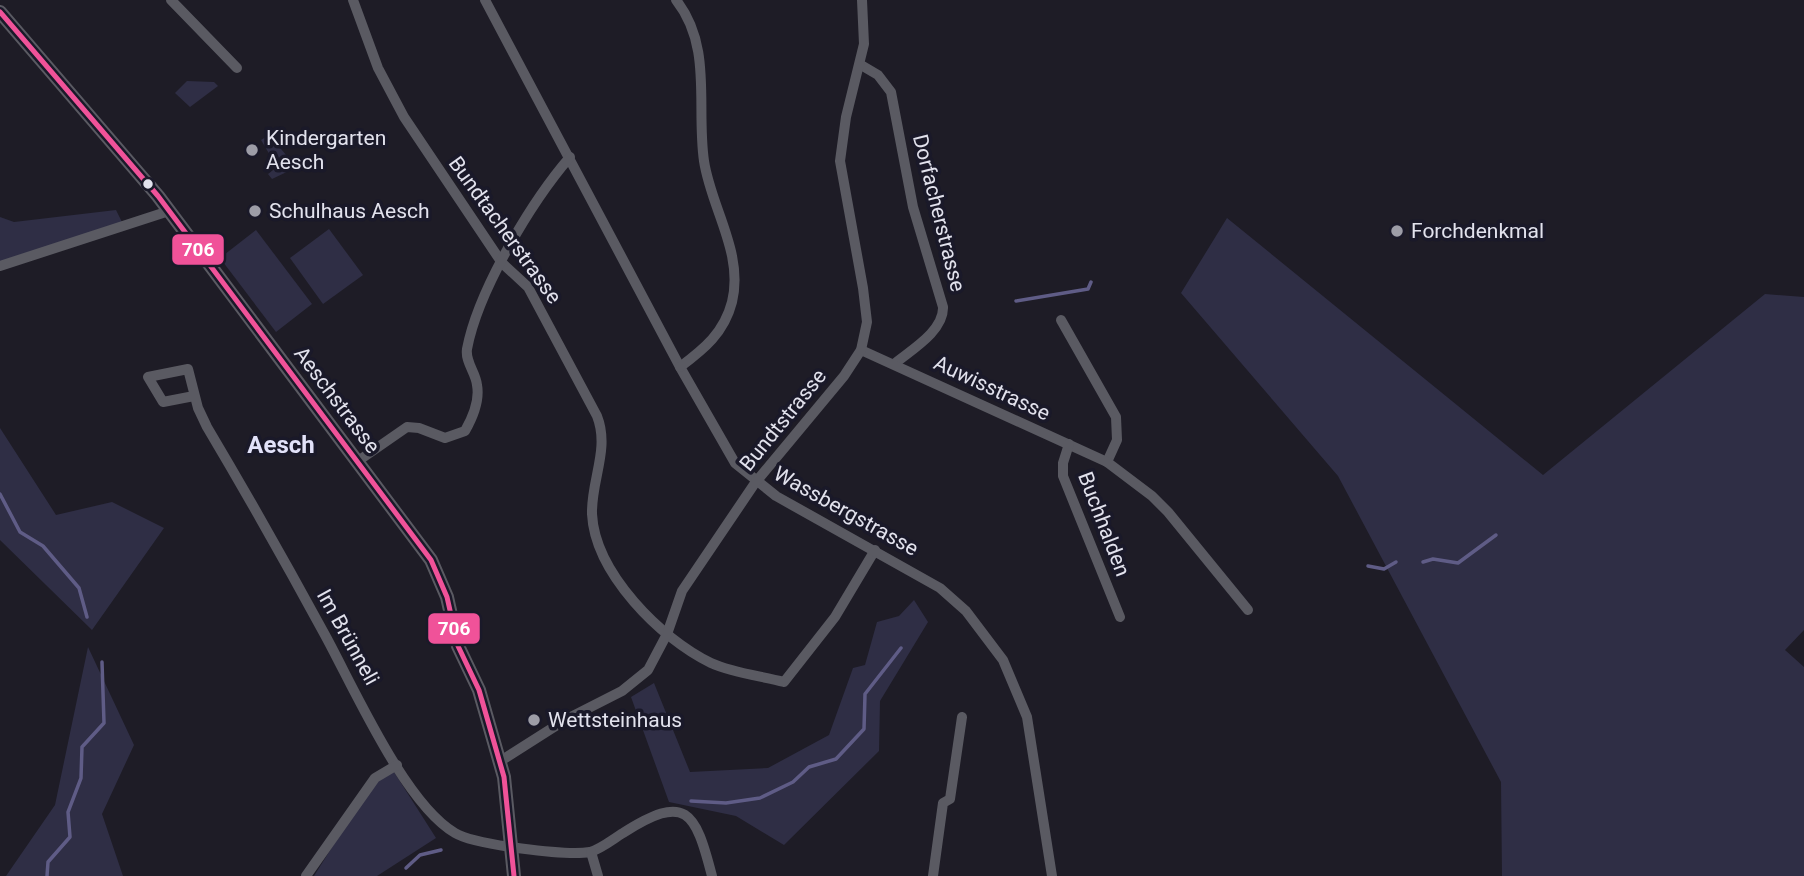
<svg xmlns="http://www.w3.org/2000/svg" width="1804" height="876" viewBox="0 0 1804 876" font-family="Roboto,sans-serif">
	<rect width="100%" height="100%" fill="#1e1c26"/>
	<!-- green -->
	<g fill="#2f2e45">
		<path d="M187 81 214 82 218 86 190 107 175 93Z"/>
		<path d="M269 135 287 156V164L293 169 272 179 268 174 277 167 261 140Z"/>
		<path d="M116 210 123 224 0 264V217L14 222Z"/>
		<path d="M1227 218 1543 475 1765 294 1804 297V630L1785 650 1804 667V876H1502L1501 782 1338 476 1181 293Z"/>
		<path d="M329 229 363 275 323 304 290 258Z"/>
		<path d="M256 230 312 304 276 332 220 258Z"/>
		<path d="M0 428 56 515 112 502 164 528 92 630 0 540Z"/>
		<path d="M914 600 928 622 880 701 879 751 784 845 736 816 669 802 631 697 654 683 690 772 768 768 829 735 853 668 865 665 877 622 899 616Z"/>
		<path d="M88 647 134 745 102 814 123 876H6L55 805Z"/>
		<path d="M394 772 436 838 377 876H314L373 782Z"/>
	</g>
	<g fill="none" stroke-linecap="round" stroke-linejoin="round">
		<!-- stream -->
		<g stroke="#5f5c86" stroke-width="3.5">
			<path d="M1016 301 1088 289 1091 282"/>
			<path d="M0 494 20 532 43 546 79 588 87 617"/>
			<path d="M1423 562 1433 559 1458 563 1496 535"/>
			<path d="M1368 566 1384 569 1396 562"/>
			<path d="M691 801 726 803 760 798 793 782 809 767 836 759 864 729 865 694 901 648"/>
			<path d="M406 868 420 855 441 850"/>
			<path d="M47 876 48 862 70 837 68 812 81 778 82 747 104 723 102 662"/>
		</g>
		<!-- minor -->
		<g stroke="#5a5a62" stroke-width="10">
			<path d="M171 0 237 68"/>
			<path d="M353 0 378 68 404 117 502 263 528 287 597 416C610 449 591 480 592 514 595 573 661 639 711 663 733 673 761 676 784 682L835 617 875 550"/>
			<path d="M485 0 680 367 735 463 776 496 940 588 966 611 1003 660 1027 717 1052 876"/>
			<path d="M676 0C713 47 696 106 704 161 711 208 744 253 732 302 724 333 704 349 680 367"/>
			<path d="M861 65 878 75 891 92 913 207 943 307C944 331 911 350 894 364"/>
			<path d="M0 266 169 211"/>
			<path d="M1061 320 1116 417 1117 440 1107 462"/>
			<path d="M861 350 1107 462 1152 496 1168 512 1248 610"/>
			<path d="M194 396 163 402 148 377 188 369 198 408 207 427C248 496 287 565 325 635 354 688 405 804 455 833 475 845 567 856 590 852 601 849 613 839 623 833 686 793 695 810 712 876"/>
			<path d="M1069 444 1063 463V476L1120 617"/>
			<path d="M358 461 407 427 419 428 445 438 465 431C473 417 480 401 477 385 476 373 465 362 467 349 478 291 531 202 570 157"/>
			<path d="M499 762 565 720 622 691 648 670 667 634 682 591 755 483 844 376 861 350 867 322 863 288 840 161 846 117 864 44 862 0"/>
			<path d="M591 852 598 876"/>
			<path d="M306 876 375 778 397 765"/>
			<path d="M933 876 943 803 950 799 962 717"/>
		</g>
		<!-- secondary -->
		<path stroke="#5a5a62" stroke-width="14" d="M0 12 158 196 431 560 447 597 458 646 479 690 504 777 514 876"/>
		<!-- bus-1 casing -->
		<g stroke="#1a1929" stroke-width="10">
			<path id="bus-1" d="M0 12 158 196 431 560 447 597 458 646 479 690 504 777 514 876"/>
		</g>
		<!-- bus-1 -->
		<use href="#bus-1" stroke="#f05299" stroke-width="5"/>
	</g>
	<!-- markers -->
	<g fill="#9d9da7" stroke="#1a1929" stroke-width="2.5">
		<circle cx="252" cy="150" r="7"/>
		<circle cx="255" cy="211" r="7"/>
		<circle cx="1397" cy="231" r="7"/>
		<circle cx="534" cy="720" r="7"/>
	</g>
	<circle fill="#e2e2ed" stroke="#1a1929" stroke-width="2.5" cx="148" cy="184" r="6"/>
	<g text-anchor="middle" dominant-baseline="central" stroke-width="7" stroke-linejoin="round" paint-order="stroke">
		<!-- poi labels -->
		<g font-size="21" fill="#e2e2ed" stroke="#1a1929" text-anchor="start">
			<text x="266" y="138">Kindergarten<tspan x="266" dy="24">Aesch</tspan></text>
			<text x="269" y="211">Schulhaus Aesch</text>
			<text x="1411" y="231">Forchdenkmal</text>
			<text x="548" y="720">Wettsteinhaus</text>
		</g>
		<!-- street labels -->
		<g font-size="21" fill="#e2e2ed" stroke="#1a1929">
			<text transform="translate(939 213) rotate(76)">Dorfacherstrasse</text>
			<text transform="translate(505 230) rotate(54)">Bundtacherstrasse</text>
			<text transform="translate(992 388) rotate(25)">Auwisstrasse</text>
			<text transform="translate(337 400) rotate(53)">Aeschstrasse</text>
			<text transform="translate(783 420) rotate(-51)">Bundtstrasse</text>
			<text transform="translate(846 511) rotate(29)">Wassbergstrasse</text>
			<text transform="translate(1104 524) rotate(69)">Buchhalden</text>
			<text transform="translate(348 637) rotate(61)">Im Brünneli</text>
		</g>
		<!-- quarter labels -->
		<g font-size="24" font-weight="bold" fill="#e2e2f9" stroke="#1a1929">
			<text x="281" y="445">Aesch</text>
		</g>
	</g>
	<g stroke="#1a1929" stroke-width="2.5">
		<rect x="171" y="233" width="54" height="33" rx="7" fill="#f05299"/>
		<rect x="427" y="612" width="54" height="33" rx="7" fill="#f05299"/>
	</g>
	<g font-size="19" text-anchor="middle" font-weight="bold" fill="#fff">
		<text x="198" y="256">706</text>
		<text x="454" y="635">706</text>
	</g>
</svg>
